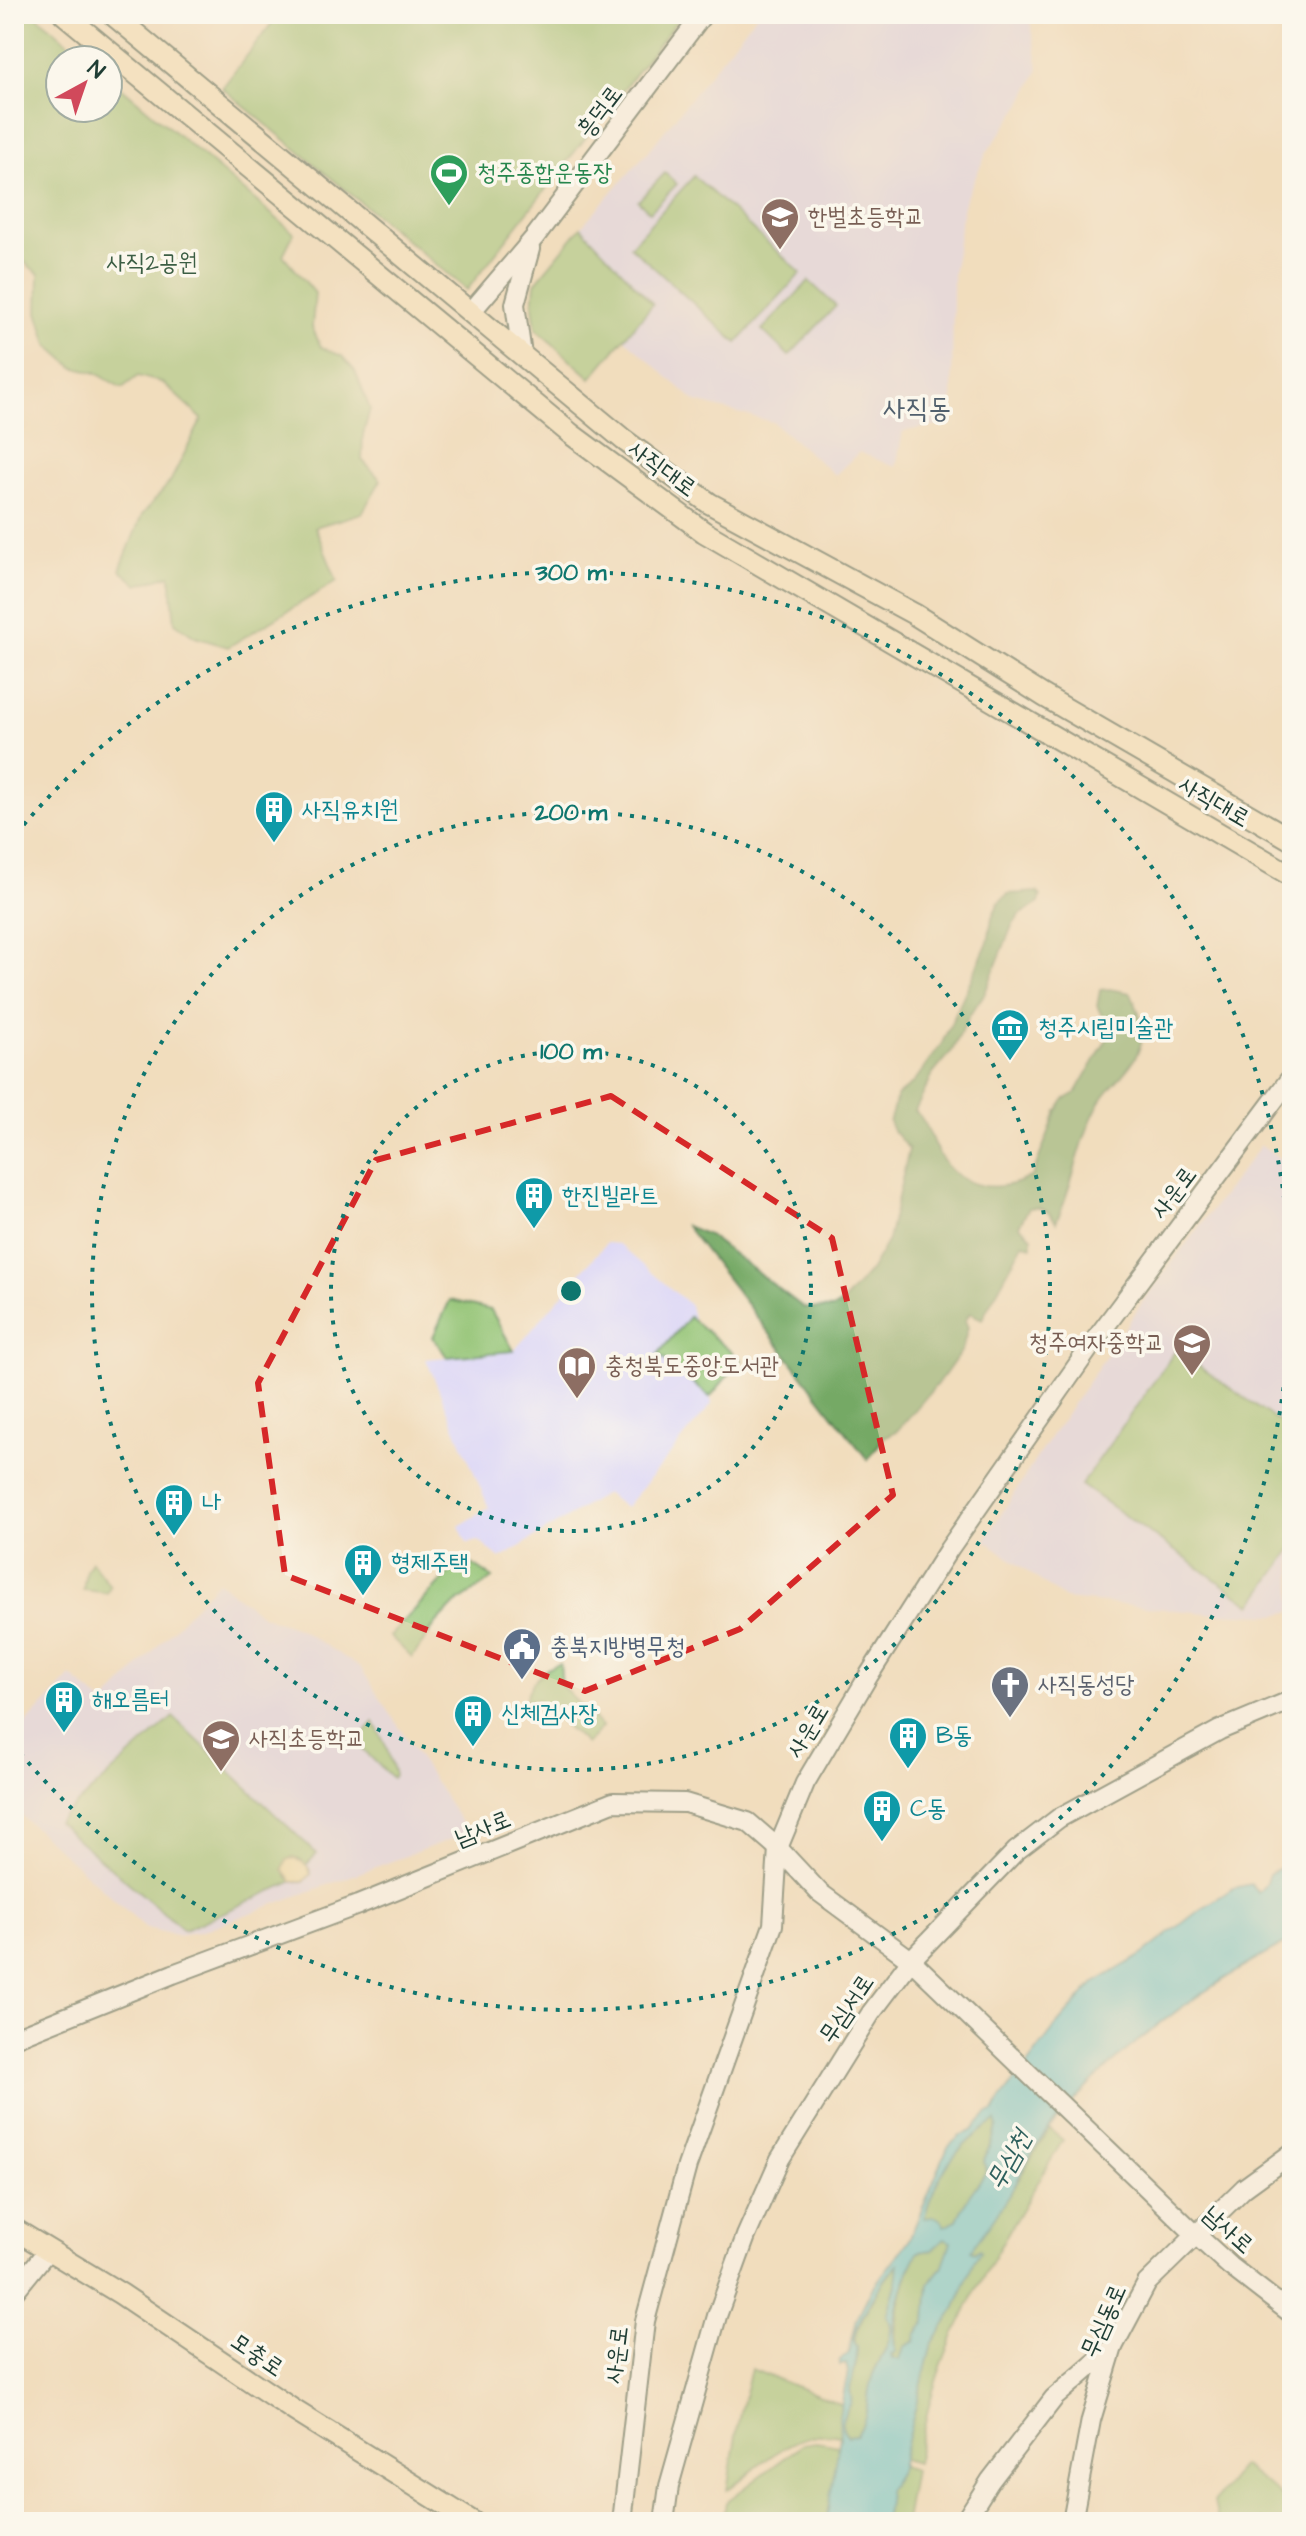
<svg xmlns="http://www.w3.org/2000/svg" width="1306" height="2536" viewBox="0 0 1306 2536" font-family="'Architects Daughter','Poor Story',sans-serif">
	<rect width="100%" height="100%" fill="#fbf7ec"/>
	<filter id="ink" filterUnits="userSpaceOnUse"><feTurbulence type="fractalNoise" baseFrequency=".0125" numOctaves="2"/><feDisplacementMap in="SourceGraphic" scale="16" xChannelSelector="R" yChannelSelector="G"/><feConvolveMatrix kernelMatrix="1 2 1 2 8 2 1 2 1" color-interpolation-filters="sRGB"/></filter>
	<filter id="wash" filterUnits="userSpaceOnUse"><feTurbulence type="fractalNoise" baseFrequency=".006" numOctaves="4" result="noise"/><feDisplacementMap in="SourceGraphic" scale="32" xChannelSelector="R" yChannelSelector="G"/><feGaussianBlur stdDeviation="1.8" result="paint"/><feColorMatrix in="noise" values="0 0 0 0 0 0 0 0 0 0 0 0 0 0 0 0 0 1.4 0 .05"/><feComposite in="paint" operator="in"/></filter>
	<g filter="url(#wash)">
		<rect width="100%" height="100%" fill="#f1ddbd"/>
		<!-- built -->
		<g fill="#dbd6f7">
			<path d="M757 14 1029 16 1039 69 1021 105 987 152 964 201 953 275 952 402 938 426 903 431 896 467 859 452 835 475 773 422 696 402 624 338 653 304 581 227 651 148Z"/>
			<path d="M1261 1145 1292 1166V1611L1276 1615 1207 1613 1065 1599 985 1540 1039 1454 1144 1300Z"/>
			<path d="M606 1243 618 1244 690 1305 712 1404 625 1508 606 1493 500 1559 479 1541 467 1543 459 1526 489 1508 426 1359 514 1351Z"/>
			<path d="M218 1581 263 1616 297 1628 360 1667 468 1833 199 1932 176 1935 146 1928 14 1809V1737L71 1676 104 1704Z"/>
		</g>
		<!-- green -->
		<g fill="#92c373" stroke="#588054" stroke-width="2">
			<path d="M14 14H35L89 60H60V108H108V76L294 233 283 255 315 293 312 327 321 347 342 356 355 371 370 409 363 435 362 460 381 480 362 513 315 527 337 581 228 647 195 637 175 623 170 575 138 585 120 570 142 515 170 482 202 419 163 383 138 376 122 388 96 373 73 367 48 345 38 312 39 274 14 254Z"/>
			<path d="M279 14H682L467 290 222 88Z"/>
			<path d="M665 173 677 184 650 212 638 201Z"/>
			<path d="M694 176 801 273 737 343 630 246Z"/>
			<path d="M581 227 653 304 591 378 536 329 533 307 535 283Z"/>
			<path d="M809 281 836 306 789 356 762 330Z"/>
			<path d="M450 1300 491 1310 514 1351 447 1357 433 1337Z"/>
			<path d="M689 1317 741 1360 710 1397 658 1354Z"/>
			<path d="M1176 1350 1292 1431V1549L1252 1605 1081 1485Z"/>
			<path d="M463 1558 493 1578 455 1604 436 1624 412 1658 390 1636Z"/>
			<path d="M91 1561 110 1586 107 1593 83 1590 86 1570Z"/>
			<path d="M560 1664 562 1686 602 1727 586 1744 538 1700H525C530 1684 542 1667 560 1664Z"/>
			<path d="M173 1717 317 1854 306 1865 301 1860 292 1858 287 1877 292 1882 184 1930 57 1822Z"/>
			<path d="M374 1722 387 1748 394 1775 392 1778 356 1743Z"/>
			<path d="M996 2121 998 2126 984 2160 986 2172 967 2199 957 2220 944 2226 923 2218C937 2173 956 2146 996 2121Z"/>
			<path d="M1049 2129 1063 2140C1022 2208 979 2278 947 2351 932 2387 924 2425 916 2463L902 2459 932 2344 956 2307 973 2263 980 2252 970 2251 1009 2195Z"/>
			<path d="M944 2239 952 2241 942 2268 929 2284 926 2322 916 2335 915 2341 904 2347 900 2359H892C892 2352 895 2347 895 2340 897 2308 903 2281 918 2252L932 2250Z"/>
			<path d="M899 2263 896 2285 887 2316C899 2334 880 2357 873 2374 865 2396 871 2414 857 2435L848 2436C834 2421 848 2414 851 2402 852 2398 850 2393 850 2389 852 2377 858 2364 857 2352 857 2348 855 2344 855 2340 855 2324 887 2275 899 2263Z"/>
			<path d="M751 2369 841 2404 840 2436C797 2426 760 2466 727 2490L740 2412Z"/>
			<path d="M816 2442 839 2446 826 2522H722L726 2502 803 2444Z"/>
			<path d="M900 2466 914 2470 905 2522H885L888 2502 886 2491Z"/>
			<path d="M1242 2466 1292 2504V2522L1218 2521 1214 2502Z"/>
		</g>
		<!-- forest -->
		<path fill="#75a965" stroke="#4a734c" stroke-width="2" d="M1037 892 1041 896 1039 903 1020 915 1012 926 985 993 969 1016 952 1051 933 1074 915 1111C928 1122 930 1139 939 1154 959 1190 999 1194 1032 1176L1057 1111 1064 1100 1076 1093 1107 1039V1026L1097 1006 1100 990 1109 989 1131 993C1138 1009 1145 1025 1141 1042 1136 1068 1111 1082 1099 1104 1079 1140 1074 1184 1056 1222 1048 1210 1043 1207 1029 1208L1019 1225 1032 1237V1246L1023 1244 982 1319 970 1313 965 1321 968 1327 962 1350 944 1376 897 1431 884 1437 868 1460 686 1226 708 1235 804 1308 832 1309 842 1303 870 1271 888 1240 909 1149 893 1131 889 1122 897 1096 914 1082 942 1043 988 942 992 917 999 902 1008 894Z"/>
		<!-- sand -->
		<path fill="#eeda9e" stroke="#868c69" stroke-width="2" d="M292 1858C302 1861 308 1863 311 1874L304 1882H292L283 1870 287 1860Z"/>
		<!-- water -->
		<path fill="#5ec9d8" stroke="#3e8386" stroke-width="2" fill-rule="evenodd" d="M1292 1861V1940C1200 1988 1114 2051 1047 2131 1034 2147 1025 2167 1015 2184 1002 2207 987 2229 971 2250L975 2253 979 2249 980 2252 973 2263 956 2307 932 2344 899 2471 887 2491 888 2502 885 2522H826L840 2437 839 2417 848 2372 846 2364 840 2365 839 2361 849 2353 857 2318 871 2290 909 2240 948 2147 961 2135 973 2129 987 2114 994 2112 1001 2099 1057 2025 1093 1984 1143 1954 1202 1908 1234 1888 1251 1884 1258 1893 1265 1885 1269 1874ZM996 2121 998 2126 984 2160 986 2172 967 2199 957 2220 944 2226C939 2214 934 2217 924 2218 937 2173 956 2145 996 2121ZM944 2239 951 2242 942 2268 929 2284 926 2322 916 2335 915 2341 904 2347 900 2359H892L891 2354 896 2352C888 2321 904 2279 918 2252L932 2250ZM898 2264 896 2285 887 2316C899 2334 880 2358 873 2374 865 2396 871 2414 857 2435L848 2436C834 2422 847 2414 851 2402 852 2398 850 2394 850 2389 852 2377 857 2365 857 2352 858 2340 855 2352 854 2340 854 2323 886 2276 898 2264Z"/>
	</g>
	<g filter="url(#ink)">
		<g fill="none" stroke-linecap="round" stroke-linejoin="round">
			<!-- tertiary casing -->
			<g stroke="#3e5549" stroke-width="22">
				<g id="tertiary">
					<path d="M471 312 534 238 703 14"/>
					<path d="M522 355 515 304 530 249"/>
					<path d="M14 2038 173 1974 358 1905 613 1802 685 1803 748 1822 778 1848 819 1892 911 1960 1196 2235 1230 2266 1292 2314"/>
					<path d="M14 2292 48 2250"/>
					<path d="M966 2519 990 2481 1054 2398 1113 2347"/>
					<path d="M622 2522 645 2321 687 2166 773 1925 778 1848 805 1783 869 1675 949 1549 1095 1340 1292 1076"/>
					<path d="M664 2522 669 2486 717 2316 746 2236 780 2159 871 2013 911 1960 1016 1851 1059 1818 1220 1730 1292 1700"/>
					<path d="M1072 2522 1091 2420 1113 2347 1147 2283 1244 2188 1292 2153"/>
				</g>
			</g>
			<!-- secondary casing -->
			<g stroke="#3e5549" stroke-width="24">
				<g id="secondary">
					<path d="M64 14 571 434 704 532 1292 876"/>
					<path d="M112 14 624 440 709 503 914 614 1044 696 1292 840"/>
					<path d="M14 2229 121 2294 295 2411 473 2522"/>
				</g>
			</g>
			<!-- tertiary -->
			<use href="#tertiary" stroke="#fff" stroke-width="18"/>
			<!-- secondary -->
			<use href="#secondary" stroke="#f9e7c3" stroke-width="20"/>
		</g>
	</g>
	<!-- marked area -->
	<path d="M0 0H1306V2536H0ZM611 1096 832 1238 893 1495 740 1629 585 1691 285 1575 258 1383 376 1160Z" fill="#f1ddbd" fill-opacity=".55" fill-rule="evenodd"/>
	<path fill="none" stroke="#d62828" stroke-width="6" stroke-dasharray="16 10" stroke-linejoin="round" d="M611 1096 832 1238 893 1495 740 1629 585 1691 285 1575 258 1383 376 1160Z"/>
	<!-- distance rings -->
	<g fill="none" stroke="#0f766e" stroke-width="4" stroke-dasharray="4 8">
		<circle cx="571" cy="1291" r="240"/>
		<circle cx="571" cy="1291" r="479"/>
		<path d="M16 834A719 719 0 1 1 16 1748"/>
	</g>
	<!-- icons -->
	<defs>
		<g id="stadium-pin" transform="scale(2)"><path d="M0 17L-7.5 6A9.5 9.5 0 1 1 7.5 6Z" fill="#2e9e5b" stroke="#fbf7ec"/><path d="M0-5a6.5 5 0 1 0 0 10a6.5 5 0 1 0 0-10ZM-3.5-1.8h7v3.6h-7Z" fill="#fff"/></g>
		<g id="school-pin" transform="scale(2)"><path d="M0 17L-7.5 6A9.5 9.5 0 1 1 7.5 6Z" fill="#8d6e63" stroke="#fbf7ec"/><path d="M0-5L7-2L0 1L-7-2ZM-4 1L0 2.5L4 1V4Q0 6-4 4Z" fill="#fff"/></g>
		<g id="building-pin" transform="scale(2)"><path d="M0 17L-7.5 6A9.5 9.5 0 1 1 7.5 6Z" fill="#0f9aa8" stroke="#fbf7ec"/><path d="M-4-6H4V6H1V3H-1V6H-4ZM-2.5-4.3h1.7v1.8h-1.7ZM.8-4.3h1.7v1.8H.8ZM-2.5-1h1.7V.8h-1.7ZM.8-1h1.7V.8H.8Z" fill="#fff"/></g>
		<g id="museum-pin" transform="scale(2)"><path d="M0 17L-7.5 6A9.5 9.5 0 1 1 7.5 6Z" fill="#0f9aa8" stroke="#fbf7ec"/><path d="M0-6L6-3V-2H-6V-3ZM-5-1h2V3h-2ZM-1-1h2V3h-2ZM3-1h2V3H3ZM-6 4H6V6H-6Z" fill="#fff"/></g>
		<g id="library-pin" transform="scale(2)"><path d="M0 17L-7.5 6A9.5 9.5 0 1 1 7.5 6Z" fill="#8d6e63" stroke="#fbf7ec"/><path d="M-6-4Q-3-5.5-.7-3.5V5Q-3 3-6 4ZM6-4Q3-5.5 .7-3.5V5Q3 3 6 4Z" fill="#fff"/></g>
		<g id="civic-pin" transform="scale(2)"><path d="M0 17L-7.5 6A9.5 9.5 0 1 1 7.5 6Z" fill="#5c6f8a" stroke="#fbf7ec"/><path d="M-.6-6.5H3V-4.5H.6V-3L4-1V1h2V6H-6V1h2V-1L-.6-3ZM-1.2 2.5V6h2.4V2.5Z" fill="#fff"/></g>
		<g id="church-pin" transform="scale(2)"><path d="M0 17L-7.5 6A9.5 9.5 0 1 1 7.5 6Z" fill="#6b7280" stroke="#fbf7ec"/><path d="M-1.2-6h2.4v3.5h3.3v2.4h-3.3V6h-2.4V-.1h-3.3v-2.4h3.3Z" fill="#fff"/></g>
	</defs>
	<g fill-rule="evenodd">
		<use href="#stadium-pin" x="449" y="173"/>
		<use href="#school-pin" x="780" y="217"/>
		<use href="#building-pin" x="274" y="810"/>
		<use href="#museum-pin" x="1010" y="1028"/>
		<use href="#building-pin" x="534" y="1196"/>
		<use href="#school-pin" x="1192" y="1343"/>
		<use href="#library-pin" x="577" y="1366"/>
		<use href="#building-pin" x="174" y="1503"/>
		<use href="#building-pin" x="363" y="1563"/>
		<use href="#civic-pin" x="522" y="1647"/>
		<use href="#church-pin" x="1010" y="1685"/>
		<use href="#building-pin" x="64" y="1700"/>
		<use href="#building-pin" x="473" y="1714"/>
		<use href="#building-pin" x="908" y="1736"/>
		<use href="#school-pin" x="221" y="1739"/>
		<use href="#building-pin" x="882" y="1809"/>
	</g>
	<g text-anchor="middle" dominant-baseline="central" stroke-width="7" stroke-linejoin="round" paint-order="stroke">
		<!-- street labels -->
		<g font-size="24" fill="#1f3d34" stroke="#fbf7ec">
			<text transform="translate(600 112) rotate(-53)">흥덕로</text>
			<text transform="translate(662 469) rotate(36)">사직대로</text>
			<text transform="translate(1214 802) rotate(30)">사직대로</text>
			<text transform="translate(1174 1193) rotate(-53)">사운로</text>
			<text transform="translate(808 1731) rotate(-59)">사운로</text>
			<text transform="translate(483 1829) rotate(-22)">남사로</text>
			<text transform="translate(847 2009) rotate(-56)">무심서로</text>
			<text transform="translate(1228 2230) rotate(42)">남사로</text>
			<text transform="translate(1104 2321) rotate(-66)">무심동로</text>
			<text transform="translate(257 2355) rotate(34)">모충로</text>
			<text transform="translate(617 2355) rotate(-83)">사운로</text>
		</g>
		<!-- leisure labels -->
		<g font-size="24" fill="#27864d" stroke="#fbf7ec" text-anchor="start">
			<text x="477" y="173">청주종합운동장</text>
		</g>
		<!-- education labels -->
		<g font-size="24" fill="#785e54" stroke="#fbf7ec" text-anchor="start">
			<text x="808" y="217">한벌초등학교</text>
			<text x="1164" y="1343" text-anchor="end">청주여자중학교</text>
			<text x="605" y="1366">충청북도중앙도서관</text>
			<text x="249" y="1739">사직초등학교</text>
		</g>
		<!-- park labels -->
		<g font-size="24" fill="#3c5e44" stroke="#fbf7ec">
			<text x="152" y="263">사직2공원</text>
		</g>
		<!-- culture labels -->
		<g font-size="24" fill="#0d838f" stroke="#fbf7ec" text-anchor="start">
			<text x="302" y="810">사직유치원</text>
			<text x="1038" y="1028">청주시립미술관</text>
			<text x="562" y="1196">한진빌라트</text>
			<text x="202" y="1503">나</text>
			<text x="391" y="1563">형제주택</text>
			<text x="92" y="1700">해오름터</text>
			<text x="501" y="1714">신체검사장</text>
			<text x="936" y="1736">B동</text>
			<text x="910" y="1809">C동</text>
		</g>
		<!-- service labels -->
		<g font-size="24" fill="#4e5e75" stroke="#fbf7ec" text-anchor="start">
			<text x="550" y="1647">충북지방병무청</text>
		</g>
		<!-- worship labels -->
		<g font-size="24" fill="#5b616d" stroke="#fbf7ec" text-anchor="start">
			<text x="1038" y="1685">사직동성당</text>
		</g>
		<!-- water labels -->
		<g font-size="26" font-style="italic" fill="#2f605d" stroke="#fbf7ec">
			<text transform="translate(1009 2160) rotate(-61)">무심천</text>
		</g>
		<!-- quarter labels -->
		<g font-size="28" fill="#52616e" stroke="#fbf7ec">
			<text x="917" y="408">사직동</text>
		</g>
	</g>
	<circle cx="571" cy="1291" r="12" fill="#0f766e" stroke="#fbf7ec" stroke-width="4"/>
	<g font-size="24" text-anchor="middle" font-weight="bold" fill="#0f766e" stroke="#fbf7ec" stroke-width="7" stroke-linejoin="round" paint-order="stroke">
		<text x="571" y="580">300 m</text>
		<text x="571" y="820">200 m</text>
		<text x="571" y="1059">100 m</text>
	</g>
	<!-- margin -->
	<rect width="1306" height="2536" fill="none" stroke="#fbf7ec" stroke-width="48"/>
	<!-- north arrow -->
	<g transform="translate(84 84) rotate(40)"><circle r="38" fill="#fbf7ec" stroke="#a3ada2" stroke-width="2"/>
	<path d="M0-6L14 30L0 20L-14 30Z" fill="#d1495b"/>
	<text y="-12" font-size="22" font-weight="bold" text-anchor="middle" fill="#1f3d34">N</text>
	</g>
</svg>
